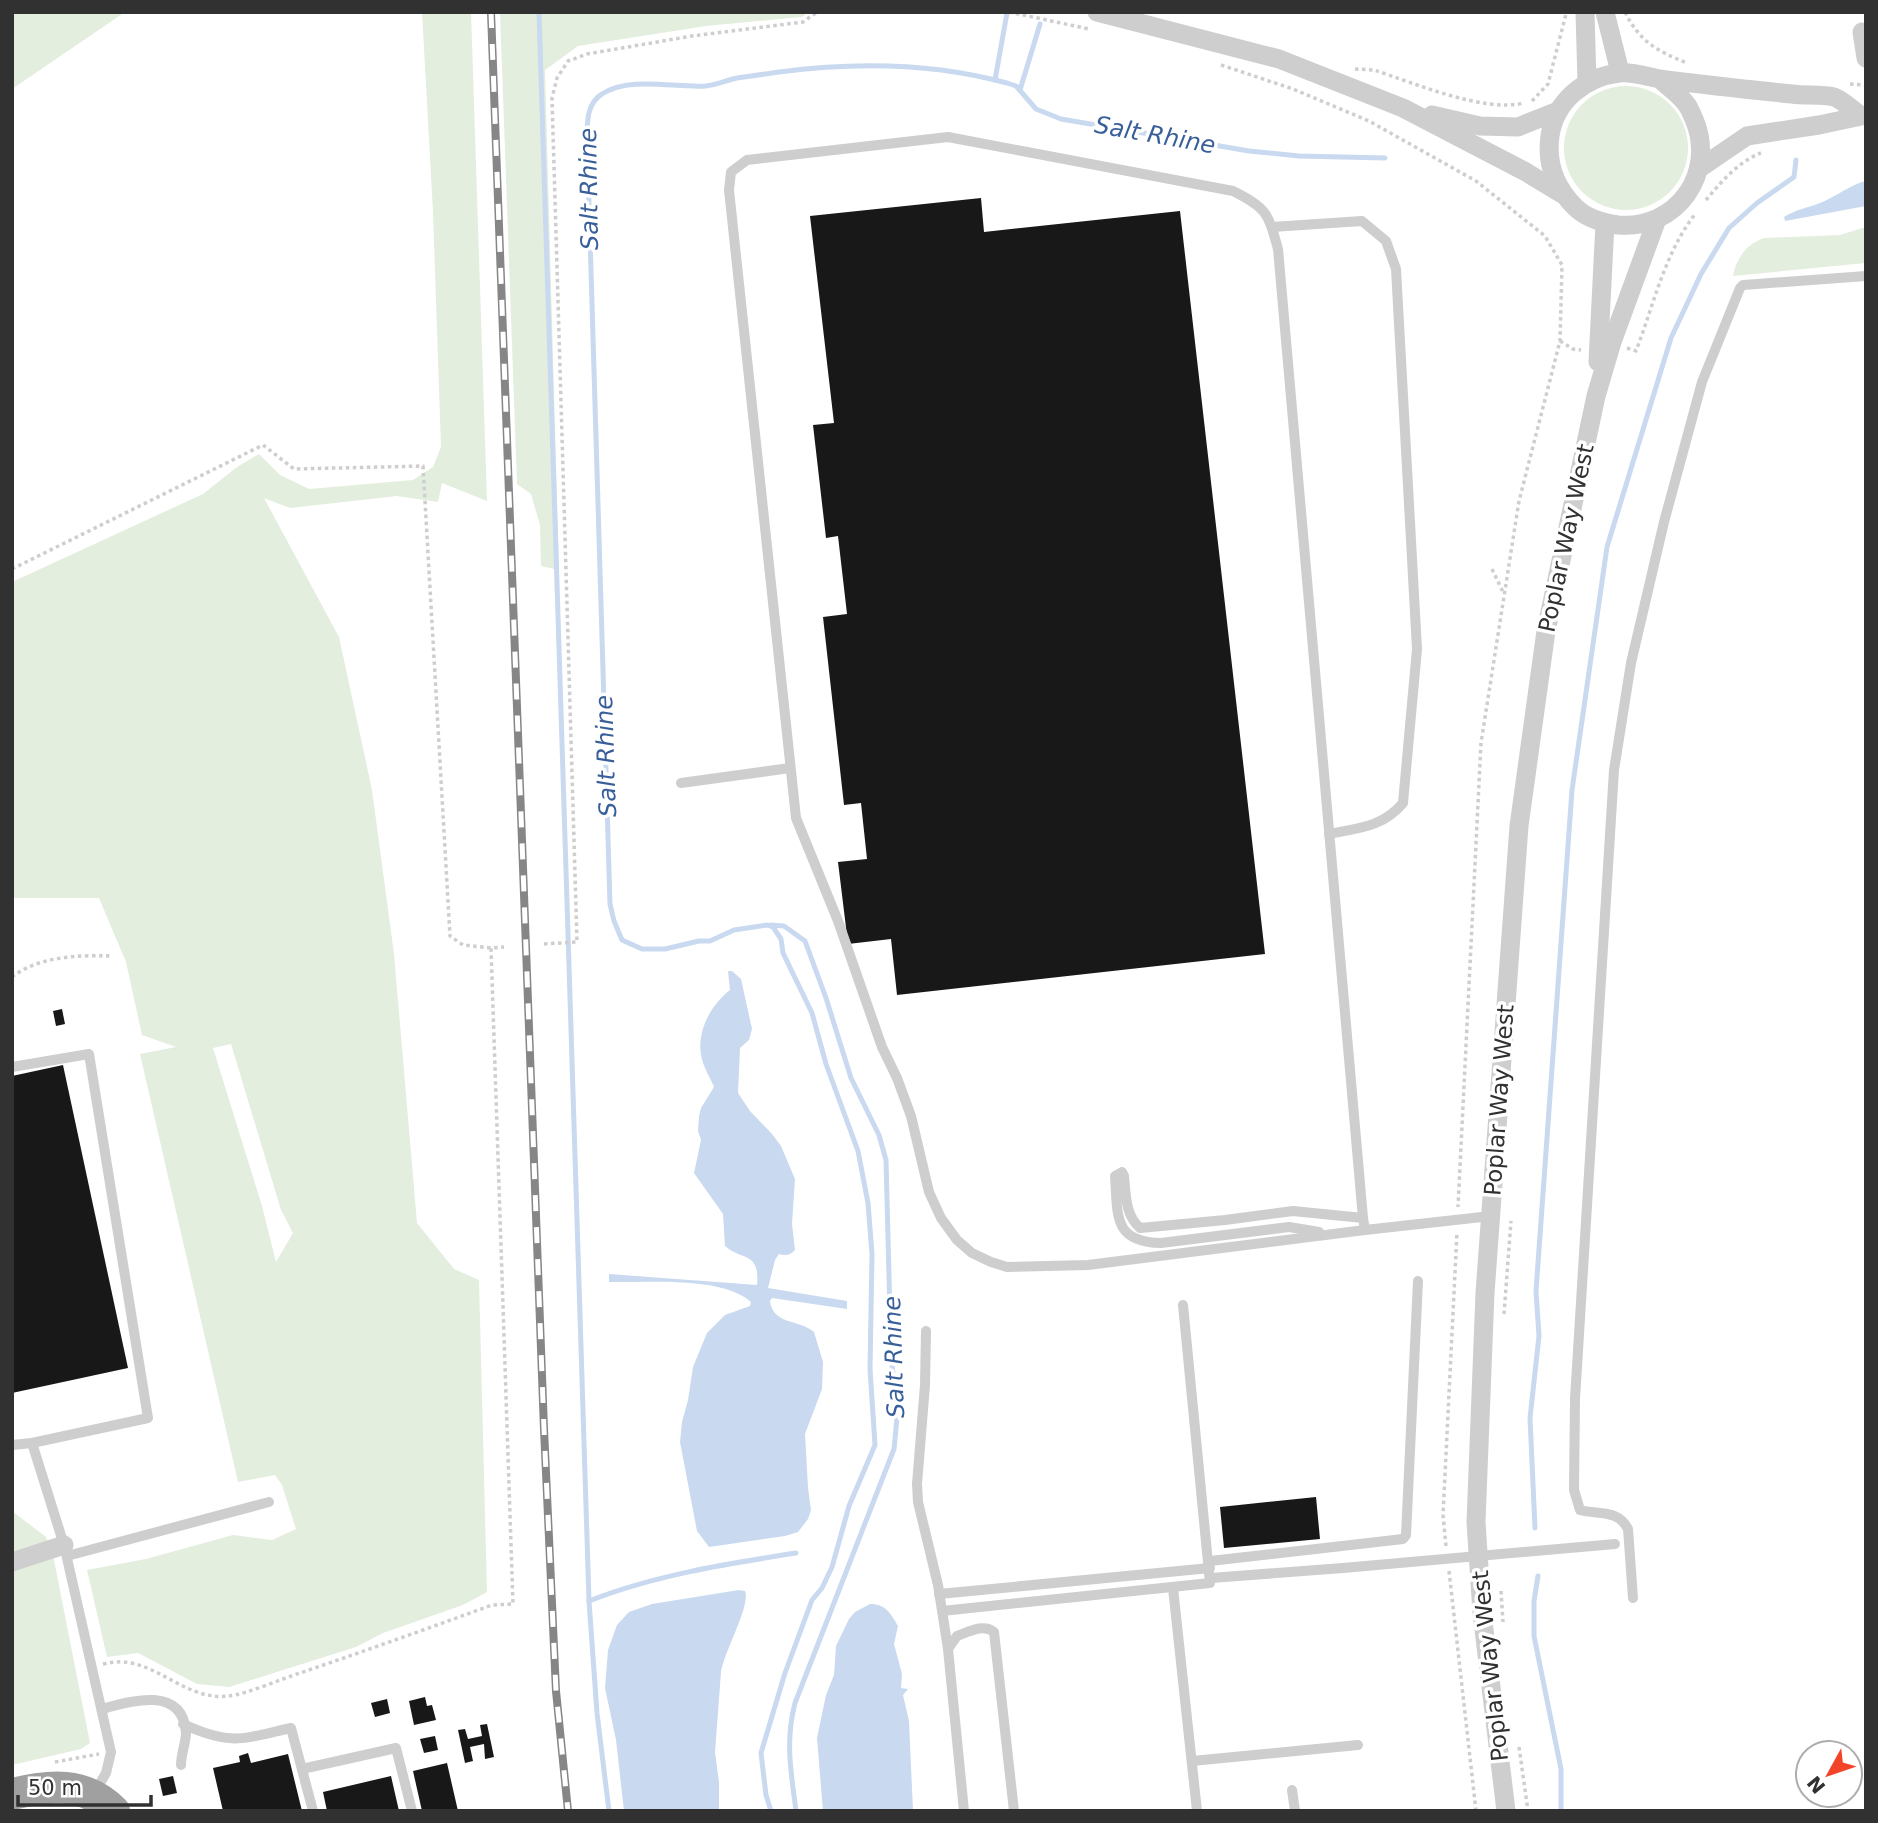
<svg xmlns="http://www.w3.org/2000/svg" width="1878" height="1823" viewBox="0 0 1878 1823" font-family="'DejaVu Sans',sans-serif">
	<rect width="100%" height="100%" fill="#fff"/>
	<!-- green -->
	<g fill="#e3eede" fill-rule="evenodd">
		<path d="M12 12H125L12 89Z"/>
		<path d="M422 12H471L487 501 442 483 438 502 397 496 290 508 264 498 339 637 372 790 394 954 417 1223 454 1269 479 1280 487 1592 463 1605 383 1633 356 1647 229 1687 197 1684 138 1653 107 1657 87 1570 146 1559 233 1535 272 1540 296 1529 282 1485 275 1475 238 1482 140 1054 176 1047 142 1035 126 962 99 898H12V582L203 494 237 467 259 454 280 475 309 489 413 480 433 467 441 447 433 212ZM231 1044 281 1210 293 1233 276 1262 262 1206 213 1048Z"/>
		<path d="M500 12H808L802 17 706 26 578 46 545 70 559 570 541 566 540 525 531 494 517 484Z"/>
		<circle cx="1626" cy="148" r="62"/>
		<path d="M1866 227V263L1733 276C1736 258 1747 244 1764 238L1840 235Z"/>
		<path d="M12 1511 46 1537 53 1555 90 1743 81 1749 12 1765Z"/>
	</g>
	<!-- water -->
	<g fill="#c9d9ef">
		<path d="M1866 181V206L1785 221 1784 217C1797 209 1807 208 1820 203 1836 197 1849 185 1866 181Z"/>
		<path d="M728 971H732L741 979 752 1029 749 1040 740 1048 738 1093 750 1111 772 1134 781 1146 795 1179 792 1224 795 1250C790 1255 787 1256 779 1254L775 1260 768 1288 847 1301V1309L772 1298 770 1301C773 1325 799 1319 814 1332L823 1362 822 1389 805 1434 808 1488 811 1510 808 1519 798 1532 785 1536 709 1547 697 1531 680 1442 682 1422 688 1400 693 1367 707 1333 725 1315 750 1306 751 1302C722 1276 647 1283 609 1282V1274L757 1285C760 1251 742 1261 725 1246L723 1214 694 1173 701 1140 698 1131 699 1116 701 1108 714 1087C710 1077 703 1067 701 1055 697 1030 711 1005 730 990Z"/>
		<path d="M739 1590 745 1591C751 1605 724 1652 721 1672L715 1752 719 1782V1811H624L616 1740 605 1688 608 1650 617 1625 629 1612 652 1604Z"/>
		<path d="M870 1604C886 1604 891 1614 898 1626L894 1644 902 1674 901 1688 908 1689 903 1695 909 1721 913 1811H823L817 1738 826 1695 834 1675 836 1646 849 1619 855 1612Z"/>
	</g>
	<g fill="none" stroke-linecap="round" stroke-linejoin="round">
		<!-- stream -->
		<g stroke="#c9d9ef" stroke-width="5">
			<path d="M539 12 589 1601 597 1713 609 1811"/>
			<path d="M995 80 1007 13"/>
			<path d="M1020 90 1040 24"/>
			<path d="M771 925 784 926 805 941 826 998 851 1078 879 1135 886 1160 891 1353 897 1418 894 1449 795 1703C785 1741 791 1772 796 1811"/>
			<path d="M1535 1528 1530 1418 1539 1336 1536 1291 1572 790 1607 547 1671 338 1701 274 1729 228 1757 203 1794 177 1796 160"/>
			<path d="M1538 1576 1534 1601V1636L1561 1769V1811"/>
			<path d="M589 1601C655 1575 726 1564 796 1553"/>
			<path d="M771 1811 766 1795 761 1753 785 1673 812 1600 822 1588 832 1567 849 1506 875 1445 870 1369 872 1254 868 1203 858 1151 826 1064 812 1013 783 953 781 939 773 927 767 925 734 930 710 941H699L665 949H642L622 940 614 921 610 904 587 137C587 122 587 103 602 94 630 76 674 88 706 86 717 85 727 80 737 78 751 76 765 74 779 72 854 62 934 63 1007 83L1016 86 1036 109 1061 119 1249 151 1299 156 1385 158"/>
		</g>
	</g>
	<!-- building -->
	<g fill="#181818">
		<path d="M981 198 984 232 1180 211 1265 954 897 995 891 939 848 944 838 862 867 859 861 803 844 805 823 617 847 614 838 536 826 538 813 425 834 423 810 216Z"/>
		<path d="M62 1009 65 1024 56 1026 53 1011Z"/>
		<path d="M63 1065 128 1368 12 1393V1076Z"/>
		<path d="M1316 1497 1320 1539 1224 1548 1220 1507Z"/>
		<path d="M425 1697 427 1706 432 1705 436 1720 414 1725 409 1701Z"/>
		<path d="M387 1699 390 1713 375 1717 371 1703Z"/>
		<path d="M487 1724 494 1757 485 1759 484 1744 470 1747 473 1761 465 1763 458 1730 465 1729 468 1739 482 1736 480 1725Z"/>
		<path d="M435 1736 438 1750 424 1753 420 1739Z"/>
		<path d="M248 1753 251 1763 288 1754 302 1811H223L213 1768 240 1762 239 1756Z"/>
		<path d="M447 1763 458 1811H422L413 1771Z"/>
		<path d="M173 1776 177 1793 163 1796 159 1779Z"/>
		<path d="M391 1776 399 1811H327L323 1792Z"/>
	</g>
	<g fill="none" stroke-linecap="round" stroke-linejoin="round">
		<!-- path -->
		<g stroke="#cecece" stroke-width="3.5" stroke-dasharray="3.5 3.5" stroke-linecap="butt">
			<path d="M1009 12 1089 29"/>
			<path d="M1625 12C1640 42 1657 51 1687 63"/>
			<path d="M1221 65 1293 89 1369 121 1476 181 1545 236 1562 265 1560 341 1519 501 1481 743 1458 1207"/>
			<path d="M1355 69 1374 70C1414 83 1484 113 1524 103"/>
			<path d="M1850 84 1866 85"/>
			<path d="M1532 101 1548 84 1566 14"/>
			<path d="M1706 200C1722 181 1738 162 1761 153"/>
			<path d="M1560 341 1573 349 1581 350"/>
			<path d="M1627 348 1636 351C1654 304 1664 255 1695 214"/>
			<path d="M12 569 263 445 294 469 423 466 450 936 463 945 491 948"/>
			<path d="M1492 569 1503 592"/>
			<path d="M544 944 577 942 552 98 557 78 568 61 587 54 692 36 803 22 817 12"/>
			<path d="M12 977C39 956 79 955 111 956"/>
			<path d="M1504 1314 1511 1221"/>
			<path d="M1446 1546 1443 1515 1457 1232"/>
			<path d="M1449 1571 1476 1811"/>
			<path d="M1501 1591 1503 1622"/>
			<path d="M103 1664C152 1651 181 1702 229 1696 247 1694 281 1679 300 1673 365 1651 429 1628 492 1605L513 1604 491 948 504 947"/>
			<path d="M1519 1747 1528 1811"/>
			<path d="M55 1762 99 1754"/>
		</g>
		<!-- service -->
		<g stroke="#cecece" stroke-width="10">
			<path d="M1272 227 1362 221 1386 241 1396 269 1417 649 1403 803C1383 827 1359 828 1329 834"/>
			<path d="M681 783 790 768"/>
			<path d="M12 1067 89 1054 148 1418 32 1443 12 1445"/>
			<path d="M1363 1218 1278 249C1268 213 1267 208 1233 191L948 137 747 160 731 172 729 190 796 818 838 921 882 1047 897 1078 911 1116 929 1192 941 1218 957 1240 972 1253 991 1262 1007 1267 1088 1265 1365 1230"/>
			<path d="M1319 1232 1289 1227 1161 1243C1112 1242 1118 1214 1115 1176L1122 1172 1124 1176C1126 1195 1125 1215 1140 1228L1225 1220 1293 1211 1363 1218 1365 1230 1491 1216"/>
			<path d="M926 1331 925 1385 917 1484 918 1502 938 1585 948 1649 964 1811"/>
			<path d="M32 1443 64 1545 111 1752 106 1773 95 1792"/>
			<path d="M67 1556 269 1502"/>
			<path d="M1210 1561 1403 1539 1406 1535 1418 1281"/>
			<path d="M1211 1578 1343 1568"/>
			<path d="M1173 1588 1197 1811"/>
			<path d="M939 1594 1210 1568"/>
			<path d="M1633 1598 1628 1529C1618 1509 1598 1515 1580 1510L1574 1490 1575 1399 1614 770 1631 663 1664 522 1702 382 1740 288 1743 285 1866 276"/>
			<path d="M942 1611 1210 1583 1183 1305"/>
			<path d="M948 1649 957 1636C968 1632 984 1623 994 1632L1014 1811"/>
			<path d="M102 1709C130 1701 183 1685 186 1733 186 1742 181 1754 181 1765"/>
			<path d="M183 1724C231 1746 242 1739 291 1728L313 1811"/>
			<path d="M1192 1761 1358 1745"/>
			<path d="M302 1769 396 1748 412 1811"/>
			<path d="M1292 1790 1295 1811"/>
		</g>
		<!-- minor -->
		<g stroke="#cecece" stroke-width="19">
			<path d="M1097 12 1279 59 1403 108 1526 172 1562 194"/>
			<path d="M1585 12 1587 82"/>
			<path d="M1605 12 1620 72"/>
			<path d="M1862 32 1866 58"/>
			<path d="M1660 79C1669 88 1680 95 1687 105 1690 109 1692 115 1694 119 1717 173 1677 230 1618 225 1603 223 1586 218 1575 207 1555 187 1546 164 1550 136 1555 101 1585 77 1619 73 1634 71 1650 78 1666 80 1708 85 1750 90 1792 94 1805 96 1821 94 1834 97 1843 100 1852 110 1860 115"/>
			<path d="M1432 115 1480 126 1518 127 1558 111"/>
			<path d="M1700 168 1747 136 1819 125 1866 115"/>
			<path d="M1598 362 1605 223"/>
			<path d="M12 1562 64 1545"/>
			<path d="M1506 1811 1482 1613 1476 1522 1485 1293 1519 826 1546 631 1596 396 1612 342 1657 219"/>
		</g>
		<!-- trunk -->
		<path stroke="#a0a0a0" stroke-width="32" d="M12 1794C49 1785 84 1781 114 1811"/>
		<!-- rail casing -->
		<g stroke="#868686" stroke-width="8">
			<path id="rail" d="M491 12 544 1429 556 1691 568 1811"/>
		</g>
		<!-- rail -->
		<use href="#rail" stroke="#fff" stroke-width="5" stroke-dasharray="16" stroke-linecap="butt"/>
		<!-- service-bridge -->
		<path stroke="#cecece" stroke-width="10" d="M1343 1568 1615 1544"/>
	</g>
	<g text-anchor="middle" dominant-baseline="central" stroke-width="7" stroke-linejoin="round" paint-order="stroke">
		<!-- street labels -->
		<g font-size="23" fill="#313131" stroke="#fff">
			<text transform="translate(1566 538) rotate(-78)">Poplar Way West</text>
			<text transform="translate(1499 1100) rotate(-86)">Poplar Way West</text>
			<text transform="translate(1490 1666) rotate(-96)">Poplar Way West</text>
		</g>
		<!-- water labels -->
		<g font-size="24" font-style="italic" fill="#385f9a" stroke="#fff">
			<text transform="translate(1155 135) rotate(10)">Salt Rhine</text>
			<text transform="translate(589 189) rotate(-91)">Salt Rhine</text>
			<text transform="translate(606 756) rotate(-92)">Salt Rhine</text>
			<text transform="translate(894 1357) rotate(-92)">Salt Rhine</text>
		</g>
	</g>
	<!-- border -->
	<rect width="1878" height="1823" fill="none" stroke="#313131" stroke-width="28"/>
	<!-- north arrow -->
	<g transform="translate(1829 1774) rotate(230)"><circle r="33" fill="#ffffff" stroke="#adadad" stroke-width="2"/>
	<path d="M0-5L12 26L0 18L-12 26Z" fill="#f24429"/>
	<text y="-10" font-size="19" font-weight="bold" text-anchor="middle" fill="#313131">N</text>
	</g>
	<!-- scale -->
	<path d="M18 1795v10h133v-10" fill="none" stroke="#313131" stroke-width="3.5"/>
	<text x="28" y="1795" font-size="21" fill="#313131" stroke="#ffffff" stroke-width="5" paint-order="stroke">50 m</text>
</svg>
